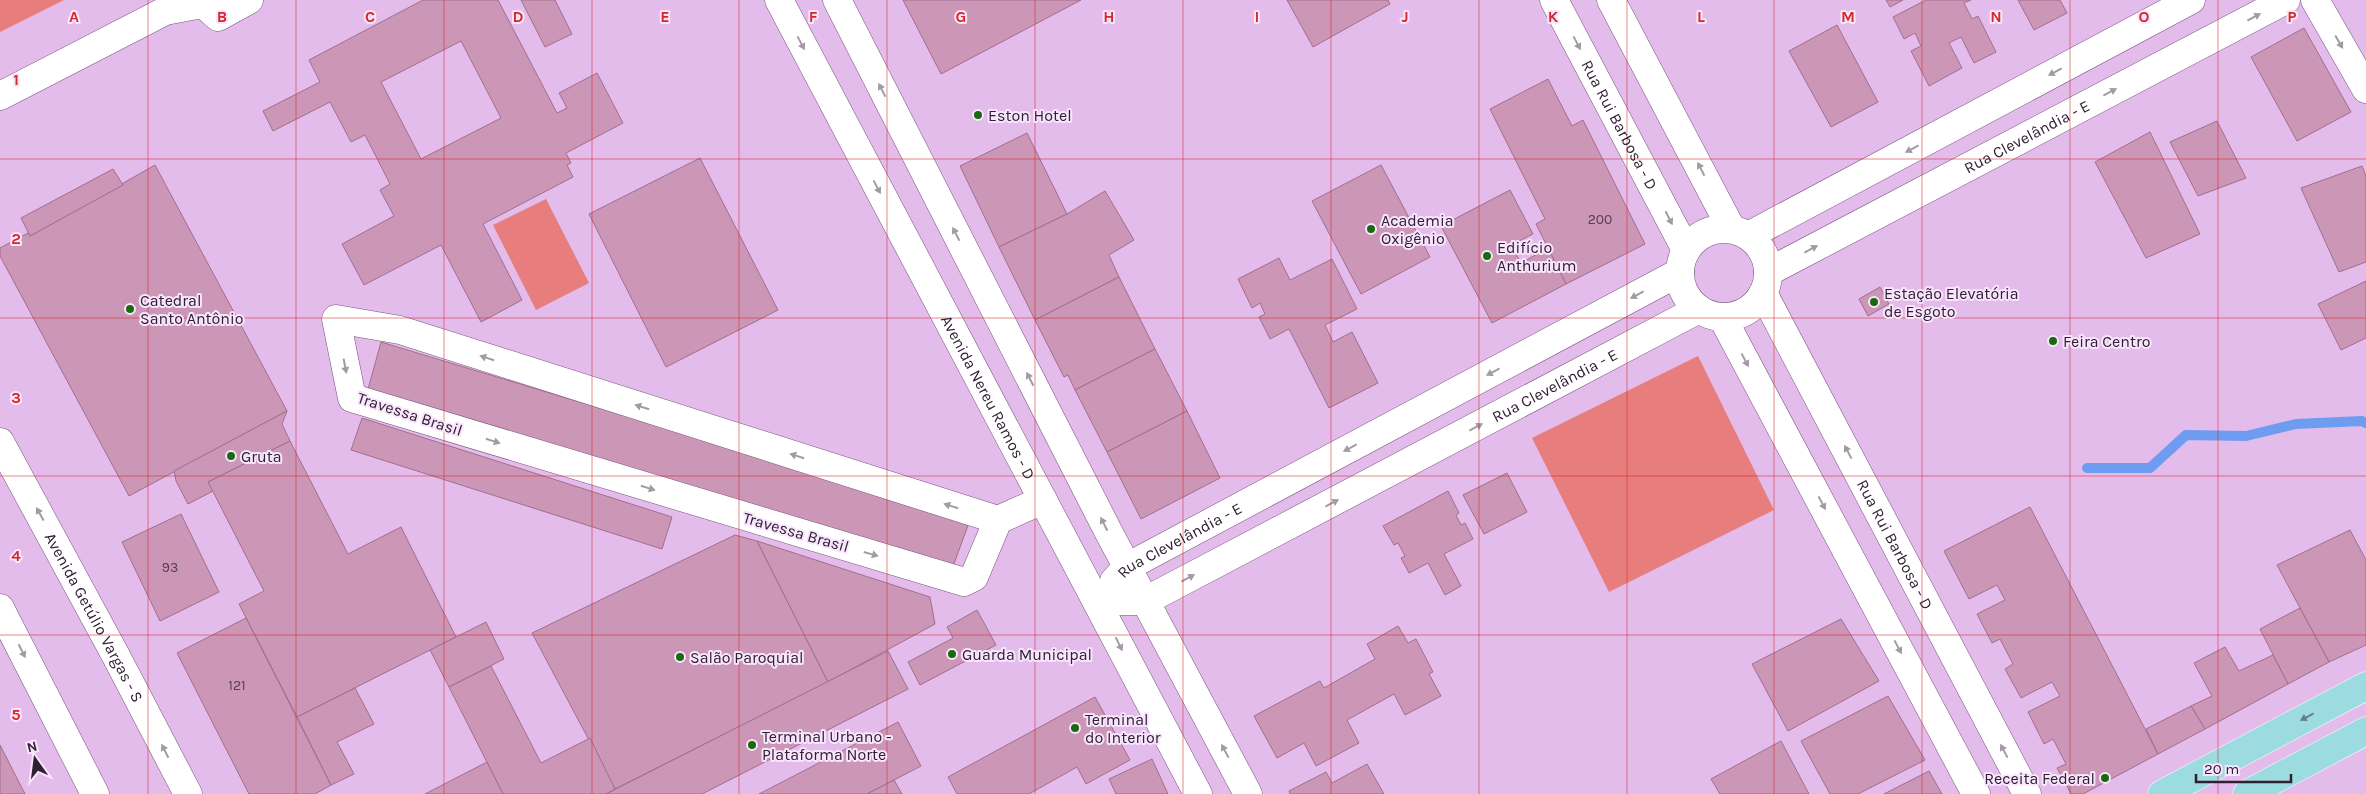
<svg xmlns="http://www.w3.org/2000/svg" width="2366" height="794" viewBox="0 0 2366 794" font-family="Karla,sans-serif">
	<rect width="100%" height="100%" fill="#e4bceb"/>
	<!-- green -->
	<g fill="#e77d7c">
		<path d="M0 0H64L0 32Z"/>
		<path d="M546 199 589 283 536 310 493 225Z"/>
		<path d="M1698 356 1774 510 1609 592 1532 438Z"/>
	</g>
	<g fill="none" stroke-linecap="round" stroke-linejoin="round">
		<!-- stream -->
		<path stroke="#6e9cf0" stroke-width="10" d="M2087 468H2150L2186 435 2246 436 2296 424 2362 421 2366 423"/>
	</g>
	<!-- building -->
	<g fill="#cc96b7" stroke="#a16e8e" fill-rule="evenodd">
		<path d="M423 0H498L557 113 567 108 559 93 597 73 623 123 566 153 571 163 567 165 573 177 483 224 522 300 481 322 441 245 364 285 342 244 394 216 380 190 390 184 365 135 351 142 330 102 273 131 263 111 320 82 309 60ZM461 41 501 118 421 159 381 82Z"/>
		<path d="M521 0H555L572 34 545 47Z"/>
		<path d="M903 0H1081L941 74Z"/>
		<path d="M1287 0H1388L1390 4 1313 47Z"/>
		<path d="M1886 0H1903L1890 7Z"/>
		<path d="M1926 0H1971L1964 3 1972 19 1978 16 1996 52 1974 63 1961 37 1949 43 1962 68 1929 86 1911 51 1921 46 1915 33 1904 39 1893 17Z"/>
		<path d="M2018 0H2060L2067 13 2034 30Z"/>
		<path d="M1837 25 1878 102 1831 127 1789 51Z"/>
		<path d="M2304 28 2351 112 2297 141 2251 57Z"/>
		<path d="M1548 79 1572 126 1583 120 1645 244 1566 284 1536 224 1545 219 1490 109Z"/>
		<path d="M2217 121 2246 178 2198 196 2170 142Z"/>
		<path d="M2150 132 2200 234 2146 258 2095 162Z"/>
		<path d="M1027 133 1067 214 999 247 960 166Z"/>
		<path d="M700 158 778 310 666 367 589 214Z"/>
		<path d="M155 165 287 411 129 496 0 256V248L28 233 30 236Z"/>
		<path d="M1381 165 1430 257 1361 294 1312 201Z"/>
		<path d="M2362 166 2366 176V262L2339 272 2301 188Z"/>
		<path d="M113 169 123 185 30 236 21 218Z"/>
		<path d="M1510 190 1533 234 1511 245 1521 263 1548 248 1566 284 1492 323 1441 226Z"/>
		<path d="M1105 191 1134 240 1109 255 1119 277 1035 320 999 247 1067 214Z"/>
		<path d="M1279 258 1290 280 1332 259 1357 309 1325 325 1333 342 1352 332 1378 383 1329 408 1289 329 1270 339 1259 317 1265 314 1260 303 1252 308 1238 279Z"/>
		<path d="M1119 277 1155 349 1075 390 1068 375 1064 377 1035 320Z"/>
		<path d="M2366 281V338L2341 350 2318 304Z"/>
		<path d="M1880 287 1889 304 1868 316 1859 299Z"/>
		<path d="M381 342 970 520 951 572 367 393Z"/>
		<path d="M1155 349 1187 411 1107 452 1075 390Z"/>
		<path d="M287 411 282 424 290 441 208 482 213 491 188 504 176 481 174 471Z"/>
		<path d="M1187 411 1220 478 1141 519 1107 452Z"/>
		<path d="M362 418 672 517 662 549 351 450Z"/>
		<path d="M290 441 348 554 401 527 456 637 297 717 239 604 264 591 208 482Z"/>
		<path d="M1507 473 1527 512 1484 534 1463 495Z"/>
		<path d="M1448 491 1459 513 1456 515 1461 525 1465 523 1473 539 1444 554 1461 586 1445 595 1428 563 1409 573 1401 558 1405 556 1398 543 1394 545 1383 526Z"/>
		<path d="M2030 507 2158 754 2083 794H2071L2057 768 2066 764 2053 739 2044 744 2028 712 2060 696 2052 682 2021 698 2005 669 2013 664 2000 639 1992 643 1977 614 2005 600 1997 585 1969 599 1944 551Z"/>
		<path d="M181 514 219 592 160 621 122 542Z"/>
		<path d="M2350 530 2366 560V645L2329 662 2277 565Z"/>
		<path d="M735 535 757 541 828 682 615 789 532 633Z"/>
		<path d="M757 541 930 597 935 624 828 682Z"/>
		<path d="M2300 608 2329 662 2288 684 2260 629Z"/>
		<path d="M977 610 996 645 920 685 908 662 953 638 947 627Z"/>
		<path d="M246 618 331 785 315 794H249L177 653Z"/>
		<path d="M1841 619 1879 681 1788 731 1752 664Z"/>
		<path d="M486 622 504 659 449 687 430 650Z"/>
		<path d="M1398 626 1408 643 1416 639 1433 672 1429 674 1441 696 1405 715 1394 694 1347 720 1359 743 1316 766 1304 743 1277 758 1254 716 1320 681 1324 688 1375 659 1367 644Z"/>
		<path d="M2225 647 2239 671 2273 655 2288 684 2205 729 2191 706 2212 696 2194 663Z"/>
		<path d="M888 651 908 689 702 794H606Z"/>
		<path d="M491 666 541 763 590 738 615 789 606 794H503L449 687Z"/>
		<path d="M355 688 374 724 337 742 354 774 331 785 297 717Z"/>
		<path d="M1888 696 1925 760 1858 794H1830L1801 741Z"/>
		<path d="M1095 697 1130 760 1086 784 1077 767 1029 794H957L948 777Z"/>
		<path d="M2191 706 2205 729 2158 754 2146 729Z"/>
		<path d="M898 722 921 766 867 794H759Z"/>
		<path d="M1781 741 1809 794H1720L1711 779Z"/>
		<path d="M0 745 25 794H0Z"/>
		<path d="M1152 759 1168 794H1116L1109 779Z"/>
		<path d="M487 762 503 794H425Z"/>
		<path d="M1367 764 1384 794H1290L1289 791 1326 772 1332 783Z"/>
		<path d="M1929 771 1942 794H1884Z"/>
		<path d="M894 780 902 794H867Z"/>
	</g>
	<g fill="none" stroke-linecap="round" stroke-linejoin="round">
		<!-- minor casing -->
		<g stroke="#78547e" stroke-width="29">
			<g id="minor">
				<path d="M199 0 218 17 249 0"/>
				<path id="s1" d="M779 0 1198 794"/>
				<path d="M837 0 1108 531 1248 794"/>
				<path id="s2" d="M1554 0 1686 250"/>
				<path d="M1611 0 1731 228"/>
				<path d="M2315 0 2366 89"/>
				<path d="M0 96 165 11 202 4"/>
				<circle cx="1724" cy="273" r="44"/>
				<path d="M1748 236 2191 0"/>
				<path id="s3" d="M1768 272 2286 0"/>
				<path id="s4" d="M1763 293 2027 794"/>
				<path d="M1722 317 1976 794"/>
				<path id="s5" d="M0 442 116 656 188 794"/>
				<path d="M998 520 974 577 964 582 352 398 336 319 400 330 998 520 1043 500"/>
				<path id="s6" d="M1114 581 1127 567 1680 272"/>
				<path id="s7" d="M1097 601H1145L1699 309"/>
				<path d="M0 608 95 794"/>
			</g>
		</g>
		<!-- major casing -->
		<g stroke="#fff" stroke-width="29">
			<g id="major">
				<path d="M2162 794 2366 686"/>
				<path d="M2247 794 2366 731"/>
			</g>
		</g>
		<!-- minor -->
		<use href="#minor" stroke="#fff" stroke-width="28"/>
		<!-- major -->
		<use href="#major" stroke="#9cdbdf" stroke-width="28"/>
	</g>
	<!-- one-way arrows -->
	<defs><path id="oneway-solid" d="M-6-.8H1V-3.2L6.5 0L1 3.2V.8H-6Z" transform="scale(1.25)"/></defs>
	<g fill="#a29ba3">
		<use href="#oneway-solid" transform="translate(2254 17) rotate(-28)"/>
		<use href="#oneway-solid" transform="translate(2339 42) rotate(60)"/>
		<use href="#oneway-solid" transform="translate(801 43) rotate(62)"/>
		<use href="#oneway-solid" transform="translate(1577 43) rotate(62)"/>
		<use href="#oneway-solid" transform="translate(2055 72) rotate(152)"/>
		<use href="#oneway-solid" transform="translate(882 90) rotate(-117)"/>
		<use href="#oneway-solid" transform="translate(2110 92) rotate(-28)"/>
		<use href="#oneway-solid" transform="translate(1912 149) rotate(152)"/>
		<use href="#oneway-solid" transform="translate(1701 169) rotate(-117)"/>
		<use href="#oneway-solid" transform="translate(877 187) rotate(62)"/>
		<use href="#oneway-solid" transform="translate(1669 218) rotate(63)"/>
		<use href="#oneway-solid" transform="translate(956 234) rotate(-117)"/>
		<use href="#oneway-solid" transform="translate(1811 249) rotate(-28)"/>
		<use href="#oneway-solid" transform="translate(1637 295) rotate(152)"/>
		<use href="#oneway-solid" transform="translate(487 358) rotate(-162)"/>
		<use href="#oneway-solid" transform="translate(1745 360) rotate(62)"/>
		<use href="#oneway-solid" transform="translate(345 366) rotate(79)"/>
		<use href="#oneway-solid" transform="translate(1493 372) rotate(152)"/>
		<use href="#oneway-solid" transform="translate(1030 379) rotate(-117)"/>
		<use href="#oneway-solid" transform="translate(642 407) rotate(-162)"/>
		<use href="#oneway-solid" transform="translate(1476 427) rotate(-28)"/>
		<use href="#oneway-solid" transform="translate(493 441) rotate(17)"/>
		<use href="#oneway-solid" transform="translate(1350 448) rotate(152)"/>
		<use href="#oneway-solid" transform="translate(1848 452) rotate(-118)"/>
		<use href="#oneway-solid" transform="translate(797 456) rotate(-162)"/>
		<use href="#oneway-solid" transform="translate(648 488) rotate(17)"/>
		<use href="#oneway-solid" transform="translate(1332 503) rotate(-28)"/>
		<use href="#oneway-solid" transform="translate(1822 503) rotate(62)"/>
		<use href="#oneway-solid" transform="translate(951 506) rotate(-162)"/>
		<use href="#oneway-solid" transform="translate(40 514) rotate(-119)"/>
		<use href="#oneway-solid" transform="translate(1104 524) rotate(-117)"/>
		<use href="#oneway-solid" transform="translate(871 554) rotate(16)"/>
		<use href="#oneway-solid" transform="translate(1188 578) rotate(-28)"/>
		<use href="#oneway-solid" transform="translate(1119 644) rotate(63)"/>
		<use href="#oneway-solid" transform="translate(1898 647) rotate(62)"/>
		<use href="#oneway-solid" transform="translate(22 651) rotate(63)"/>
		<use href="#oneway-solid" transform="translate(165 751) rotate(-117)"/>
		<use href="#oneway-solid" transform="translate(1225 751) rotate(-118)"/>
		<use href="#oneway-solid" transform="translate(2004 751) rotate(-118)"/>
	</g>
	<use fill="#667e88" href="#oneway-solid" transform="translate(2307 717) rotate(152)"/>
	<!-- grid -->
	<path fill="none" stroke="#d62828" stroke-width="1" stroke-opacity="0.55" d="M148 0V794M296 0V794M444 0V794M592 0V794M739 0V794M887 0V794M1035 0V794M1183 0V794M1331 0V794M1479 0V794M1627 0V794M1774 0V794M1922 0V794M2070 0V794M2218 0V794M0 159H2366M0 318H2366M0 476H2366M0 635H2366"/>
	<!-- markers -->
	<g fill="#196a0e" stroke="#f9e5fd" stroke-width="2">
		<circle cx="978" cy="115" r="5"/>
		<circle cx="1371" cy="229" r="5"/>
		<circle cx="1487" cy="256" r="5"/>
		<circle cx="1874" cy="302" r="5"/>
		<circle cx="130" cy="309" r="5"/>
		<circle cx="2053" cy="341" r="5"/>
		<circle cx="231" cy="456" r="5"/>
		<circle cx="952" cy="654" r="5"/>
		<circle cx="680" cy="657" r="5"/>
		<circle cx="1075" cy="728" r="5"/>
		<circle cx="752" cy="745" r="5"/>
		<circle cx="2105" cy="778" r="5"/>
	</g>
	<g text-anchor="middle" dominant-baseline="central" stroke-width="4" stroke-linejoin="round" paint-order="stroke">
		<!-- number labels -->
		<g font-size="14" fill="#573e53">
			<text x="1600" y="219">200</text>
			<text x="170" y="567">93</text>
			<text x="237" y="685">121</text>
		</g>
		<!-- poi labels -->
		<g font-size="16" fill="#302032" stroke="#f9e5fd" text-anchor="start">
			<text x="988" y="115">Eston Hotel</text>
			<text x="1381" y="220">Academia<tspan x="1381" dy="18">Oxigênio</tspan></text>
			<text x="1497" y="247">Edifício<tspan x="1497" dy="18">Anthurium</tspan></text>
			<text x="1884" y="293">Estação Elevatória<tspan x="1884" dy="18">de Esgoto</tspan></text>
			<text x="140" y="300">Catedral<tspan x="140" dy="18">Santo Antônio</tspan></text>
			<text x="2063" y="341">Feira Centro</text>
			<text x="241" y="456">Gruta</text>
			<text x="962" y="654">Guarda Municipal</text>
			<text x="690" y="657">Salão Paroquial</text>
			<text x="1085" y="719">Terminal<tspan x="1085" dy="18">do Interior</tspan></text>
			<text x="762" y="736">Terminal Urbano -<tspan x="762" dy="18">Plataforma Norte</tspan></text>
			<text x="2095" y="778" text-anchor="end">Receita Federal</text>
		</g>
		<!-- street labels -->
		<g font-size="16" fill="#302032" stroke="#f9e5fd">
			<text stroke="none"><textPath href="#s2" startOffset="141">Rua Rui Barbosa - D</textPath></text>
			<text stroke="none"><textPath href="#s3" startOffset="292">Rua Clevelândia - E</textPath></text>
			<text stroke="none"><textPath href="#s7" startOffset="511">Rua Clevelândia - E</textPath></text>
			<text stroke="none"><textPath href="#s1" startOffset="449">Avenida Nereu Ramos - D</textPath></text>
			<text transform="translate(410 414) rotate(18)">Travessa Brasil</text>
			<text transform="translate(796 532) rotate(16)">Travessa Brasil</text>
			<text stroke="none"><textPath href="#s6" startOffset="78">Rua Clevelândia - E</textPath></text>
			<text stroke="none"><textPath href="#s4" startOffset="284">Rua Rui Barbosa - D</textPath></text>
			<text stroke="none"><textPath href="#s5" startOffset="199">Avenida Getúlio Vargas - S</textPath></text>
		</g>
	</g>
	<g font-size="16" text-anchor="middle" font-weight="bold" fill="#d62828" stroke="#f9e5fd" stroke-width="4" stroke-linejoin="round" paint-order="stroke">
		<text x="74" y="22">A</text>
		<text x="222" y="22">B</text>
		<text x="370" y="22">C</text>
		<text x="518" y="22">D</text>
		<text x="665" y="22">E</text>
		<text x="813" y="22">F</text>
		<text x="961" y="22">G</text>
		<text x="1109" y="22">H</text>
		<text x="1257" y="22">I</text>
		<text x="1405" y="22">J</text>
		<text x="1553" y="22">K</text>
		<text x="1701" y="22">L</text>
		<text x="1848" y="22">M</text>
		<text x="1996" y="22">N</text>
		<text x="2144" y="22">O</text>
		<text x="2292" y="22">P</text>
		<text x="16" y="85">1</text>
		<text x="16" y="244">2</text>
		<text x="16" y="403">3</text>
		<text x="16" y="561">4</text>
		<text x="16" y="720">5</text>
	</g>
	<!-- north arrow -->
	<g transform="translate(35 759) rotate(346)" stroke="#f9e5fd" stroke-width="4" paint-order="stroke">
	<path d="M0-4L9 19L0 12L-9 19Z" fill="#302032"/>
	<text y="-8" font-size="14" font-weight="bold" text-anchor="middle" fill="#302032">N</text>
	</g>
	<!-- scale -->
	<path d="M2196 774v8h95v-8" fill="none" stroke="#302032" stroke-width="2.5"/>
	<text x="2204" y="774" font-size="15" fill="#302032" stroke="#f9e5fd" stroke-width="4" paint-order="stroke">20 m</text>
</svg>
